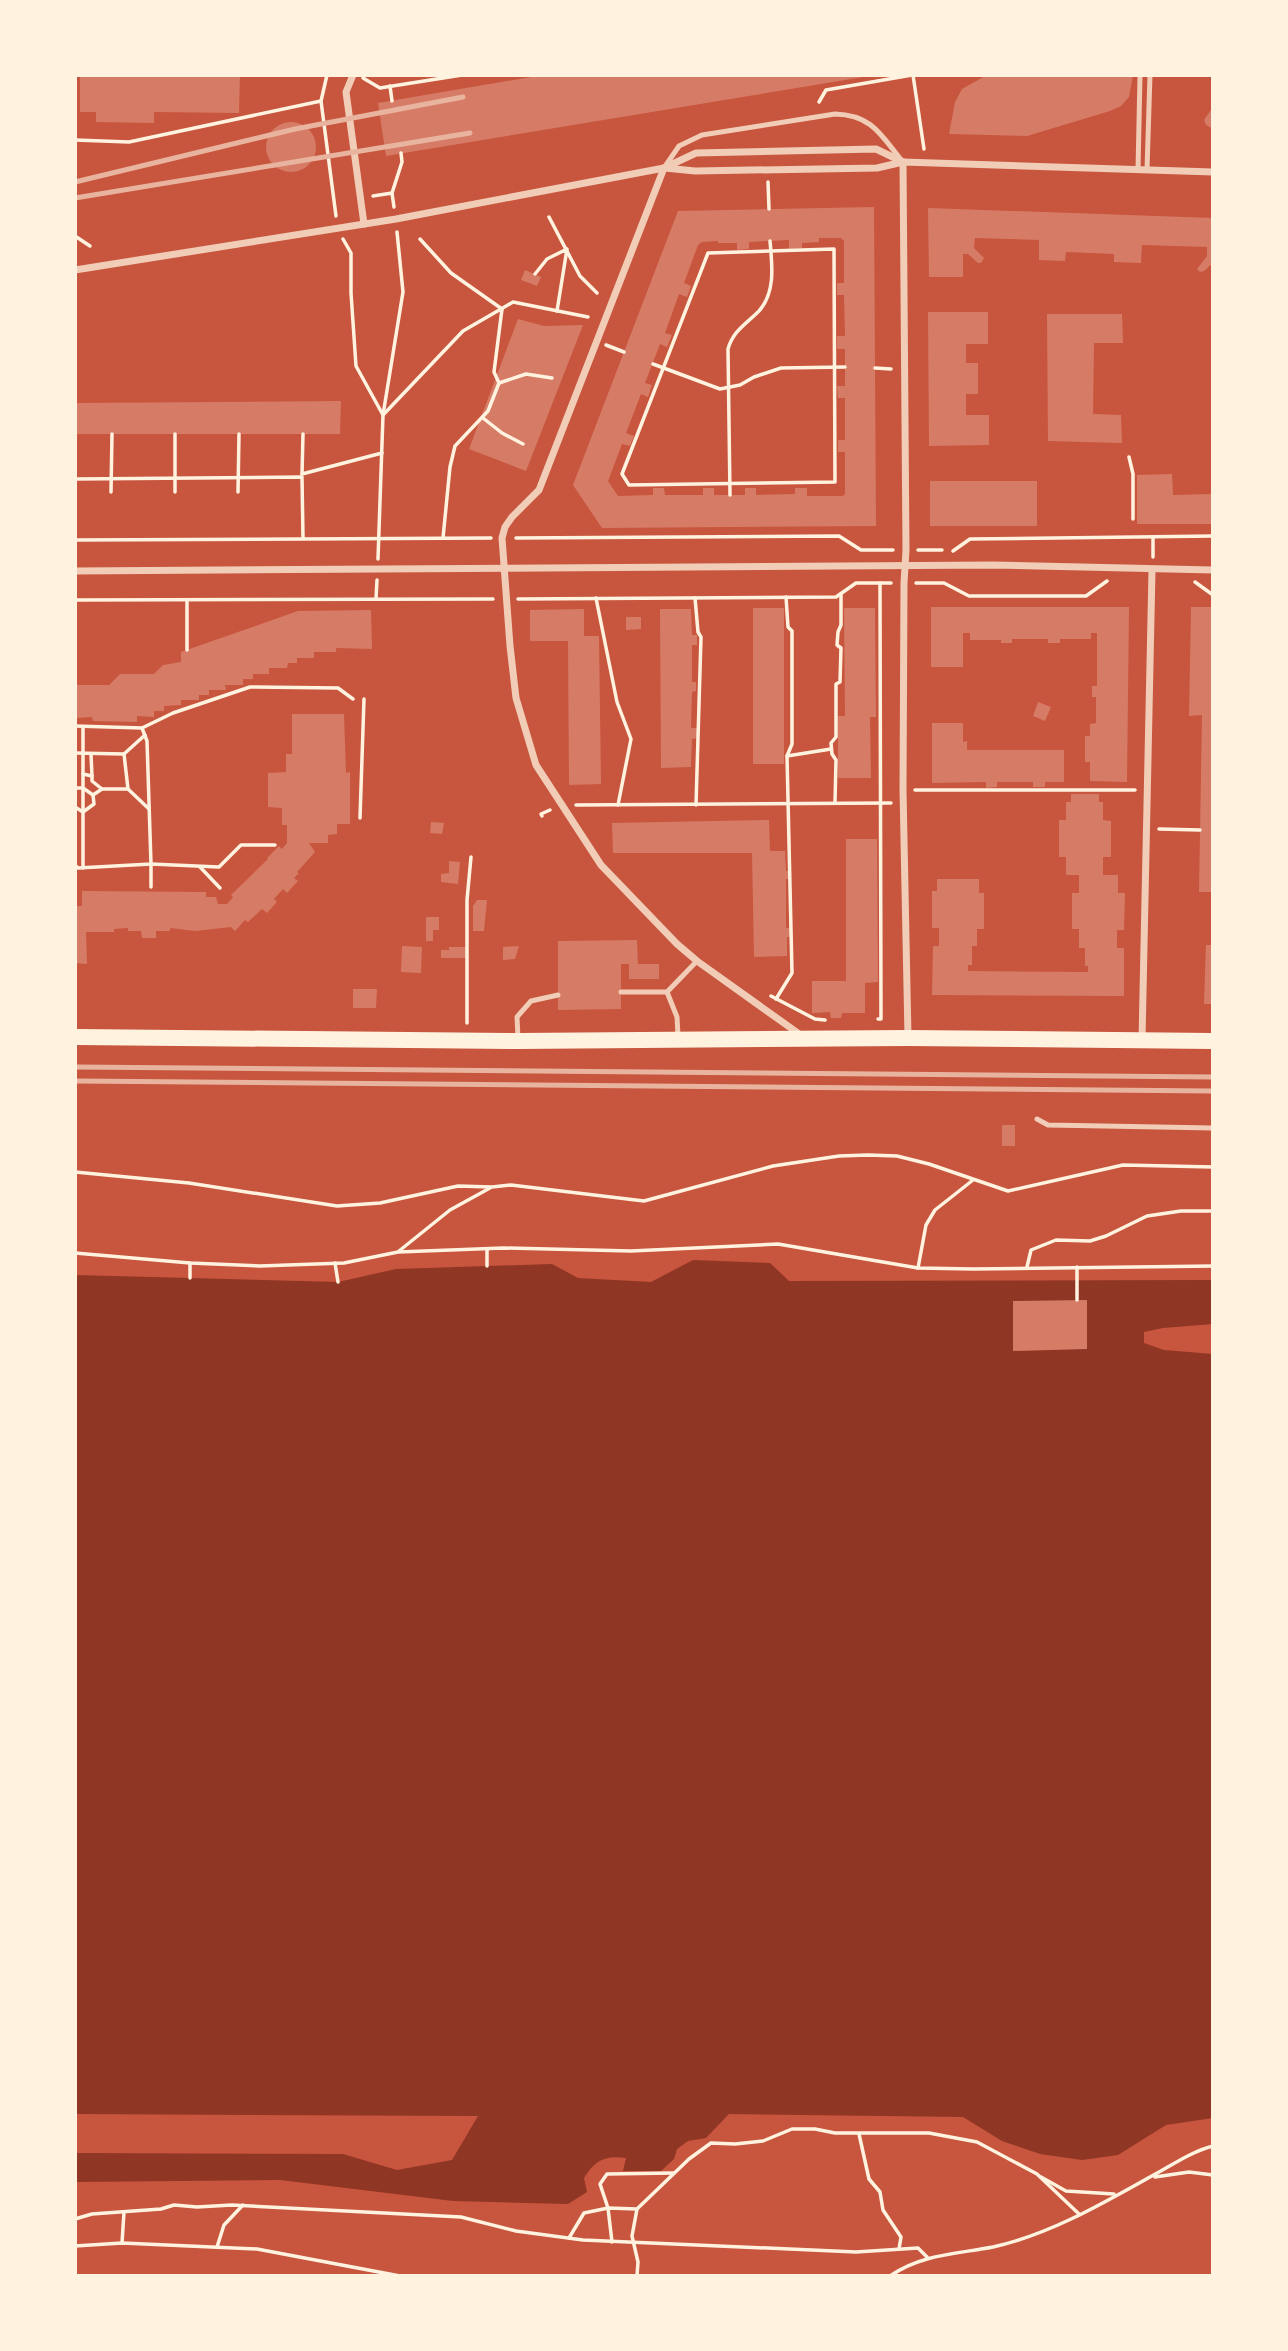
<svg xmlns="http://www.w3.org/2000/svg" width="1288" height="2351" viewBox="0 0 1288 2351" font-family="'Open Sans',sans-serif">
	<rect width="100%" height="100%" fill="#c8553d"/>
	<!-- water -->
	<path fill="#8f3625" d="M693 1260 770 1263 789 1281 1213 1280V2118L1166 2125 1118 2155 1082 2160 1040 2154 1002 2141 963 2117 729 2114 706 2138 688 2141 677 2149 674 2159 661 2171H623L626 2158C605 2155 595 2160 584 2178L587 2192 568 2204 453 2201 280 2180 75 2182V2153L343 2154 397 2170 452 2160 478 2116 75 2114V1275L338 1282 396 1269 552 1264 578 1278 651 1282Z"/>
	<!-- pier -->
	<path fill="#c8553d" d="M1213 1324V1354L1164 1350 1144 1343V1332L1163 1328Z"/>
	<!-- building -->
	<g fill="#d67c66" fill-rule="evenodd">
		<path d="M80 75H240L239 113 154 112V123L96 122V112H80Z"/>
		<path d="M543 75H863V77L386 156 378 103Z"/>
		<path d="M987 75H1133L1129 97 1121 106 1110 111 1027 136 949 134 955 102 962 89Z"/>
		<path d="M1213 107V129L1206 125 1204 120Z"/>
		<circle cx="291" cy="147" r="25"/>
		<path d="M874 207 876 526 602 528 573 485 678 211ZM819 238H841L844 241V283H837V295H844L845 336H837V349H845V386H837L838 398H845V440H838V452H845V494L843 496H807V488H795V494L756 495V488H745V495H714V488H703V495H665L664 488H653V495L618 496 608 481 622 444 630 446 634 436 626 433 641 394 648 397 652 385 645 383 660 344 667 347 672 335 665 333 679 294 687 297 691 286 684 283 698 245 702 242 718 241V243H737V250L749 249V242L789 240V249L802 248V243L819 242Z"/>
		<path d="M928 208 1213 218V263L1204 271 1200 272 1197 269 1207 256V247L1142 245 1141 263 1114 262V254L1066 252 1065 261 1039 260V240L975 238 974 248 984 258 981 263H978L968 254H963V277H929Z"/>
		<path d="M525 270 541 277 537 286 521 280Z"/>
		<path d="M928 312H988V344H966V363H978V394H966V415H989V445L929 446Z"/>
		<path d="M1047 314H1122L1123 343H1094L1093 414 1121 415 1122 443 1048 441Z"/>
		<path d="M518 319 544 326 583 325 526 471 469 449Z"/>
		<path d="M341 401 340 434H75V403Z"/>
		<path d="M1172 474 1173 495 1213 494V524H1137V475Z"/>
		<rect x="930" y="481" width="107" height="45"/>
		<path d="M931 607H1129L1127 782 1090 781V762H1085V736H1090V724L1096 723V697H1092V686H1097V633H1091V639H1060V643H1048V639H1012V643H1001V640H970V633H963V667H931Z"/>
		<path d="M1191 607H1213V892H1199L1202 715 1189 716Z"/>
		<rect x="753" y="608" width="31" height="156"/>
		<path d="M844 608H875L876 717H870L871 778H838V716H845Z"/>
		<path d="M584 609V636H599L601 784 569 785 568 641H530V610Z"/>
		<path d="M660 609H691L692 635H697V645H692V682H696V691L692 692 691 728H697V738L692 739 691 767 661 768Z"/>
		<path d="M371 610 372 649 336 648V652H314V658H297V663H288L287 668H269V674H253V679H243V685H225L226 690H209V695H199V700H181V705L164 706V711H154V717L137 716V722L93 721 92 717 75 718V685H109L120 674H154L163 665 181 662V652L298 611Z"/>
		<path d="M626 617H641V629L626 630Z"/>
		<path d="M1038 702 1051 707 1045 721 1033 716Z"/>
		<path d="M292 714H344L346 773 350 772V824H337V834L328 835V843H309L315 852 297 872 299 873 294 878 298 881 287 893 283 889 274 899 277 902 267 913 262 909 248 922 245 920 235 931 231 927 195 931 170 928V931H156V938H142L141 931H128V928L114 929V932H86L87 964 75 963V906H82V891L206 892V897H216L218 904H227L233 897 231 895 268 859 267 858 279 846 282 849 287 843V825H282V808L268 807V773L286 772V754H292Z"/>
		<path d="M932 723H963V742L967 741V750H1064V782H1045V787H1033V782H997V787L986 788V782L932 783Z"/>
		<path d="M1071 794H1099V802H1103V820L1111 821V857H1103V875H1118V893H1125L1124 930H1117V948H1124V996L932 995 933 946H939V928H932V891H937V879H979V893H984V929H977V946H972V965H968V971L1088 972V966H1085V948H1079V929H1072V893H1079V875H1066V857H1059V820H1066V802H1071Z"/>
		<path d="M769 820 770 851H785L786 871H789L790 879H786V928H790V937H787V956L754 957 752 853H613L612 823Z"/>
		<path d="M431 822 444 823 442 834 430 833Z"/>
		<path d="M846 839H877L878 982 865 983V1013H842L841 1018H831L830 1012 812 1013V981H846Z"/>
		<path d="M449 861 460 862 458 884 441 882V874L449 873Z"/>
		<path d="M477 900H487L484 931H473V906Z"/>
		<path d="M426 917H439V930H433V941H426Z"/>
		<path d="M637 940 638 964H659V979H629V964H621V1009L558 1010V941Z"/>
		<path d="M1206 945H1213V1004H1204Z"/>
		<path d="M402 946 422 947 421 973 401 972Z"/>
		<path d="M519 946 515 959 503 960V947Z"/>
		<path d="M449 947H466V958H441V950H449Z"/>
		<path d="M353 989H377L376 1008H353Z"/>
		<rect x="1002" y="1125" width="13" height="21"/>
		<path d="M1087 1300V1349L1013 1351V1301Z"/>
	</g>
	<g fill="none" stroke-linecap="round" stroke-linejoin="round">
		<!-- path -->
		<g stroke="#fff3e0" stroke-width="3.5">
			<path d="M327 75 321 101 336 216"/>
			<path d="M913 75 924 149"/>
			<path d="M363 78 380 88 462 75"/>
			<path d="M390 86 392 101"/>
			<path d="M819 102 826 90 912 75"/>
			<path d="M75 140 129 142 321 101"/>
			<path d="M768 182 769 209"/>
			<path d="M392 193 402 162 401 153"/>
			<path d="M373 196 392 193 394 207"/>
			<path d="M549 217 580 276 597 293"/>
			<path d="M75 236 90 246"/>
			<path d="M343 239 351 253V293L356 366 383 415 463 331 513 302 588 317"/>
			<path d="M420 239 451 273 502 309"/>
			<path d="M834 249 835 482 629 485 622 474 708 253Z"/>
			<path d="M535 274 547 259 567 249 557 311"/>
			<path d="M606 345 624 352"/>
			<path d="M653 364 720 389 740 385 754 377 781 368 845 367"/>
			<path d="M875 368 891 369"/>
			<path d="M499 383 526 374 552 378"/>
			<path d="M483 418 502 433 523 444"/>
			<path d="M1129 457 1133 474V519"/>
			<path d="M302 474 382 453"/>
			<path d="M302 474 303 434"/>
			<path d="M75 479 302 477 303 538"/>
			<path d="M111 492 112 434"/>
			<path d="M175 492V434"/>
			<path d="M238 492 239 434"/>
			<path d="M730 495 728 349C733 331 746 324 759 311 776 292 772 264 770 241"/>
			<path d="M443 538 450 467 455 446 488 411 499 383 494 372 502 309"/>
			<path d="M516 538 839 536 861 550H893"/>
			<path d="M75 540 491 538"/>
			<path d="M918 550H942"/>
			<path d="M953 551 970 539 1213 536"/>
			<path d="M1153 557V537"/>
			<path d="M378 559 383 415 403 292 397 232"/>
			<path d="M1195 582 1213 595"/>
			<path d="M916 583H944L969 596H1086L1107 581"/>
			<path d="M596 598 617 702 631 739 618 805"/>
			<path d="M695 598 698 632 701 637 696 805"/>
			<path d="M376 599 377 580"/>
			<path d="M518 599 836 597 856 583H891"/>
			<path d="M75 600 493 599"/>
			<path d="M187 650V600"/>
			<path d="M75 726 142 728 173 713 250 687 338 688 353 699"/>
			<path d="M75 753 124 754 145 735"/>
			<path d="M91 754 92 776"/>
			<path d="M124 754 128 789"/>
			<path d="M787 756 831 749"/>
			<path d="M83 774 92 776V781L102 789H128L149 809"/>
			<path d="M75 788H83L93 795 102 789"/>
			<path d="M915 790H1135"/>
			<path d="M835 803 836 760 832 754 831 743 836 737V684L840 682 841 648 837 645 838 632 841 625V594"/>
			<path d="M576 805 891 803"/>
			<path d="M75 807 83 812 94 804 93 795"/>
			<path d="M542 816 541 814 550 810"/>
			<path d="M360 818 364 699"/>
			<path d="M1159 829 1200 830"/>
			<path d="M75 865 78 868 151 864 147 741 142 728"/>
			<path d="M200 867 220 888"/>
			<path d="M83 868V727"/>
			<path d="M151 887V864L219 867 241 845H275"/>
			<path d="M771 996 815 1019 825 1020"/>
			<path d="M776 999 792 973 787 756 792 744V631L788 627 786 597"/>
			<path d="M878 1019H881L880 583"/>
			<path d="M467 1023V900L471 857"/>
			<path d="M75 1172 189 1183 337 1206 380 1203 458 1186 492 1187 511 1185 644 1201 773 1166 839 1156 868 1155 897 1156 929 1164 1008 1191 1123 1165 1213 1167"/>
			<path d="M487 1249V1266"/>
			<path d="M399 1251 450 1210 490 1188"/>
			<path d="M75 1253 190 1263 260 1266 344 1263 398 1252 503 1248 631 1251 778 1244 918 1268 973 1269 1213 1266"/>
			<path d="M335 1263 338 1282"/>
			<path d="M1027 1267 1031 1250 1056 1240 1090 1241 1106 1236 1147 1216 1181 1211H1213"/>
			<path d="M1077 1267V1300"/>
			<path d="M918 1268 926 1225 935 1210 973 1180"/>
			<path d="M190 1278V1263"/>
			<path d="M859 2134 869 2179 880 2192 883 2210 901 2237 899 2249"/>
			<path d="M1041 2177 1066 2191 1114 2194"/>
			<path d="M1155 2177 1189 2172 1213 2175"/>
			<path d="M75 2219 92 2214 161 2209 174 2205 197 2207 232 2205 461 2217 516 2231 583 2240 856 2252 918 2248 927 2257"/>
			<path d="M569 2238 584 2213 608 2208 637 2209"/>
			<path d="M612 2242 608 2208 600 2184 607 2174 674 2173"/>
			<path d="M122 2243 124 2212"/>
			<path d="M75 2246 122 2243 257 2249 400 2276"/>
			<path d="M217 2247 224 2225 243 2205"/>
			<path d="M637 2276 638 2262 632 2236 637 2209 689 2159 711 2143 735 2144 763 2141 792 2129H815L835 2133H929L977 2142 1037 2174 1079 2214"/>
			<path d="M890 2276C922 2254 957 2254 993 2247 1048 2235 1102 2204 1150 2177 1171 2166 1190 2152 1213 2146"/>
		</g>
		<!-- service -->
		<g stroke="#f1ccb7" stroke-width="5">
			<path d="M666 165 679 146 702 135 835 114C872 115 881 135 902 161"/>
			<path d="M1138 170 1140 75"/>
			<path d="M1147 170 1150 75"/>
			<path d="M621 992H667L697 961"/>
			<path d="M667 992 677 1017 678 1036"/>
			<path d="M518 1038 517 1017 531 1001 558 995"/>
			<path d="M1037 1119 1048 1125 1213 1128"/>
		</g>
		<!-- minor -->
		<g stroke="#f1ccb7" stroke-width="7">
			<path d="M353 75 346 92 364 224"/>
			<path d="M903 162 906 550 904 583 903 790 908 1037"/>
			<path d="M664 168 539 490 512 517 505 527 502 538 510 646 516 698 536 765 601 865 677 944 697 961 802 1036"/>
			<path d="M665 168 695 171 877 168 903 162 1213 172"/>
			<path d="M75 270 396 219 664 168 696 153 876 149 903 162"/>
			<path d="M75 571 993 565 1213 570"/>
			<path d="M1142 1040 1152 570"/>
		</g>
		<!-- primary -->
		<path stroke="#fff3e0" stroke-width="16" d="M75 1037 518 1041 908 1038 1213 1041"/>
		<!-- rail -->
		<g stroke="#e9b49f" stroke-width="5">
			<path d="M75 182 295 129 463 97"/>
			<path d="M75 198 470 133"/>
			<path d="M75 1067 1213 1077"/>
			<path d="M75 1081 1213 1091"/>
		</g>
	</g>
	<!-- border -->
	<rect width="1288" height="2351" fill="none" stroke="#fff3e0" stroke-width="154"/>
</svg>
